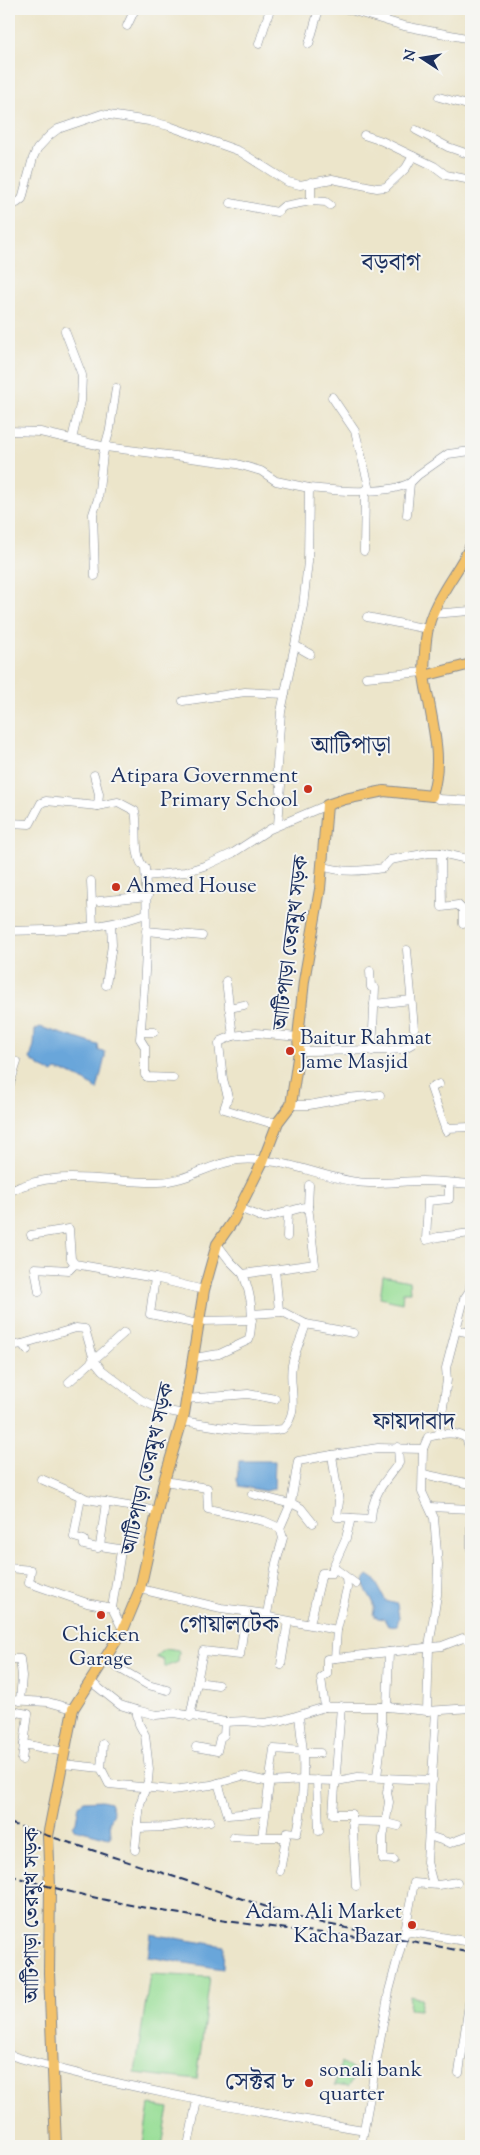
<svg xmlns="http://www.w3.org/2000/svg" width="480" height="2155" viewBox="0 0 480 2155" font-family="'Sorts Mill Goudy','Noto Serif Bengali',serif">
	<rect width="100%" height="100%" fill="#f6f6f2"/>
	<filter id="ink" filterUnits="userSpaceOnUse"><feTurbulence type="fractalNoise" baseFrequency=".02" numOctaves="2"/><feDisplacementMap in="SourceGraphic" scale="10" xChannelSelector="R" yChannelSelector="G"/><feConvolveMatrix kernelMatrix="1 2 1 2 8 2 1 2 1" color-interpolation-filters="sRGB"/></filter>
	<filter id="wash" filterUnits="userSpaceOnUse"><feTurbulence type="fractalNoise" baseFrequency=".0096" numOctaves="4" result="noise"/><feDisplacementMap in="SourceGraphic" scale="20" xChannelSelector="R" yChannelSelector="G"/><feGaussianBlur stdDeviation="1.12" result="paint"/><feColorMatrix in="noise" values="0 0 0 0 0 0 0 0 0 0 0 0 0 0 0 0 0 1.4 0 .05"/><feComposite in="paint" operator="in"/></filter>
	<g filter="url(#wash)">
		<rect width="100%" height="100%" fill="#ece5ca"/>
		<!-- green -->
		<g fill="#98de96" stroke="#5a867a">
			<path d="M383 1276 409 1281 410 1292H403L402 1303 380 1298Z"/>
			<path d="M165 1649 179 1651 178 1662 165 1667 163 1660 156 1657Z"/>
			<path d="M150 1974 210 1977 197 2080 135 2073Z"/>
			<path d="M410 1996 422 1999 420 2010 409 2009Z"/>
			<path d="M341 2062 356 2072 349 2087 335 2085Z"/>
			<path d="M149 2105 169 2108 162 2146 143 2144Z"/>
		</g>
		<!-- water -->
		<g fill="#69a6da" stroke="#426a9c">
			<path d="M40 1027 98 1045 99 1051 105 1052V1057L97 1090C85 1079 72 1074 56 1070L53 1073 42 1068 30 1059 34 1045 35 1030Z"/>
			<path d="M239 1461H275L274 1489 265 1491 239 1486 237 1480Z"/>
			<path d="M368 1575 374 1579 386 1601 397 1604 399 1618 397 1625 388 1626 384 1619 378 1618 373 1615C374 1610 375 1606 373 1602 369 1592 358 1585 368 1575Z"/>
			<path d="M102 1800 110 1802 114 1813 110 1821 111 1836 109 1838 74 1829 73 1826 76 1822 79 1805 84 1801Z"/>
			<path d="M151 1934 224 1946 223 1969 148 1957Z"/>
		</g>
	</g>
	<g filter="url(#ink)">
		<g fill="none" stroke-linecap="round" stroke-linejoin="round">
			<!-- minor casing -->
			<g stroke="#848a94" stroke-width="9">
				<g id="minor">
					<path d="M347 9 404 26 471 39"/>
					<path d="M127 26 135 9"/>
					<path d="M259 44 270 9"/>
					<path d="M309 44 319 9"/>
					<path d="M439 97 471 106"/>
					<path d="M416 130 448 147 471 155"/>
					<path d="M364 135 382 141 413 156"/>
					<path d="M311 182V201L326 202 330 205"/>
					<path d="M9 203H17L22 199 33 158 37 149 50 135 58 129 102 114 149 121 169 126 239 151 288 182 300 185 332 179 377 188 386 187 406 168 413 156 434 166 446 175 471 180"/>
					<path d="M231 203 277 212 284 206 311 201"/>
					<path d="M65 331 82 375 81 401 72 439"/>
					<path d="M332 397 355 431 370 490"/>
					<path d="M9 431 40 432 106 447 237 464 261 471 276 481 309 488"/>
					<path d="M407 515 410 483 418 475 448 454 471 451"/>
					<path d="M364 551 365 490"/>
					<path d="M95 576 93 514 98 499 103 454 110 429 116 388"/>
					<path d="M432 614 470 611"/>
					<path d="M367 617 428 629"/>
					<path d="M296 646 310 654"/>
					<path d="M366 677 424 672"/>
					<path d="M183 701 245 692 285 694"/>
					<path d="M94 775 99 794 98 806"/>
					<path d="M432 796 439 799 471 801"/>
					<path d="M9 823 30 824 41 803 46 801 98 806 118 802 135 811C139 827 132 857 145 868 149 925 145 982 140 1039L145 1047V1075L147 1077 173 1078"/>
					<path d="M278 825 281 785 276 779 281 712 303 606 308 562 309 488C336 491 385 495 410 483"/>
					<path d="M322 866C342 873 363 871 383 868L390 860 429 853H441"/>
					<path d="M146 876 185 872 207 865 233 853 270 829 327 805"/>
					<path d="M91 881 93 927"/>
					<path d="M99 901 148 896"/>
					<path d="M463 924V910L458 905 442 907 441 853 471 860"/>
					<path d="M9 931C58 930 99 930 146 914"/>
					<path d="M146 931 202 936"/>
					<path d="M407 950 414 1028"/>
					<path d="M370 971 371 987 375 988 372 1051"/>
					<path d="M226 981 233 1036 221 1041 219 1044 223 1079 228 1097 224 1109 267 1122H278"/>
					<path d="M106 985 112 945 111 925"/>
					<path d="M374 1004 411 1000"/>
					<path d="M229 1008 244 1005"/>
					<path d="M141 1032H154"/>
					<path d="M233 1036 256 1033 298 1037"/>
					<path d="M299 1051 390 1050 403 1049 412 1044"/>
					<path d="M9 1060 17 1062 9 1087"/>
					<path d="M439 1084 431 1088 446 1131V1128L471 1127"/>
					<path d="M291 1105H309L347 1098 380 1095"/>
					<path d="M449 1183V1199L428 1201 426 1240 438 1237 471 1233"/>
					<path d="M9 1192C54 1167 108 1183 158 1182 186 1182 211 1163 238 1160 279 1156 317 1176 357 1182 378 1185 401 1181 422 1181 438 1181 455 1183 471 1184"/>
					<path d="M239 1208 264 1218 308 1206 309 1185"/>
					<path d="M31 1235 69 1229 71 1259 75 1264 155 1278"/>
					<path d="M287 1237 288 1210"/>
					<path d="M217 1244 230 1261 243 1274 315 1264 308 1206"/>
					<path d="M39 1292 35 1268 69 1270 75 1264"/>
					<path d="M252 1314 281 1312"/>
					<path d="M199 1321 252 1320"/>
					<path d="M198 1324 150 1314 155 1278 204 1290"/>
					<path d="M306 1324 353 1333"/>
					<path d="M456 1330 471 1333"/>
					<path d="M9 1346 22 1344"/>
					<path d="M27 1350 22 1344 76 1328 85 1329 94 1360 102 1370 141 1400 163 1410 184 1414"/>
					<path d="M194 1358 219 1354 249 1340C254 1316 252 1297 243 1274"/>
					<path d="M69 1382 124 1333"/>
					<path d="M186 1399 248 1394 275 1399"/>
					<path d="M181 1421C214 1425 249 1435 283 1429 301 1410 288 1388 292 1365 295 1351 302 1337 306 1324L279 1310 275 1270"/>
					<path d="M439 1434 447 1380 446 1368 464 1299 470 1290 471 1276"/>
					<path d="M332 1455 378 1448 423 1449"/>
					<path d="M423 1474 471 1484"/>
					<path d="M41 1479 87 1499 157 1511"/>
					<path d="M164 1481 207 1488 208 1509 264 1521 280 1528"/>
					<path d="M252 1494 291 1504"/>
					<path d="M81 1496 74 1537 84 1540V1545L98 1548 100 1546"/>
					<path d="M106 1502 100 1546 119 1549 121 1551 112 1608"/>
					<path d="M291 1503 301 1508 313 1523"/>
					<path d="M430 1507 471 1509V1549"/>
					<path d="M351 1518 346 1538 333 1567 356 1584"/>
					<path d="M9 1568 31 1570 29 1583 87 1603 112 1608 123 1630"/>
					<path d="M140 1589 221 1608 267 1614 269 1617 337 1630"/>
					<path d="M267 1614 276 1563 283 1538 280 1528 291 1503 298 1461 332 1455 339 1502 337 1517 371 1519C372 1495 384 1482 399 1463L398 1447"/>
					<path d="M310 1624 322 1573H332L333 1567"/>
					<path d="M335 1658 337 1630 347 1588 346 1578"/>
					<path d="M9 1659H20L22 1676 20 1701"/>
					<path d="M105 1660 148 1685 167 1690"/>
					<path d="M281 1665 288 1621"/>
					<path d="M90 1681 120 1705 136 1710 139 1724 145 1735 149 1769 148 1781 140 1804 135 1850"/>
					<path d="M197 1682 203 1651 240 1655 246 1612"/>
					<path d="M9 1700 48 1702 73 1709"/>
					<path d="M341 1706 333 1814H352L356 1886"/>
					<path d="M325 1707 321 1678 327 1674V1659L442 1646 463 1638 471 1640"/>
					<path d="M387 1707 389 1652"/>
					<path d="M136 1710 156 1715 175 1713 225 1722 244 1721 264 1723 283 1720 325 1707H387L427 1711 471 1708"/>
					<path d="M427 1711 429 1647 437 1595 438 1564 434 1518 422 1492 423 1449 428 1437C440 1434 457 1430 467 1439L468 1444 471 1445"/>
					<path d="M9 1714 15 1715 17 1712 28 1714 22 1760"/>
					<path d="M299 1716 303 1751"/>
					<path d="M190 1717 197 1682 218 1685"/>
					<path d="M24 1744 64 1752"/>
					<path d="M196 1747 217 1751 220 1738 224 1735 225 1722"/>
					<path d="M303 1753H320"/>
					<path d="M63 1764 101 1768 109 1784 173 1790 211 1785 242 1776 269 1782 305 1780 337 1781 358 1777 433 1780"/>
					<path d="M101 1768 103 1744"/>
					<path d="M377 1777 383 1727 381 1721V1707"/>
					<path d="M389 1778 387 1793 389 1802 383 1838V1859L394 1860"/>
					<path d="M317 1780 319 1831"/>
					<path d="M218 1783 228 1815 265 1812"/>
					<path d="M352 1821 382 1822 398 1826"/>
					<path d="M137 1828 167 1827 210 1821"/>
					<path d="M429 1836 450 1843 471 1835"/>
					<path d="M233 1837 258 1838 262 1837 274 1749 303 1751C304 1779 303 1806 297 1833L287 1832 280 1871"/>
					<path d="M262 1837H286"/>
					<path d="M433 1884 427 1862 436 1711"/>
					<path d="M405 1931 471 1942"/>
					<path d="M9 2055C125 2089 245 2109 364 2130"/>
					<path d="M459 2073 470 1997"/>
					<path d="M188 2146 197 2100"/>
					<path d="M361 2146 389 1991 405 1931 414 1883 438 1885 457 1882"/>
				</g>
			</g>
			<!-- major casing -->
			<g stroke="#848a94" stroke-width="12">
				<g id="major">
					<path d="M471 278V282"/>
					<path d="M424 676 471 664"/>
					<path d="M56 2146 49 1973 50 1887 48 1836 73 1709 123 1630 140 1589 164 1481 184 1414 204 1290 217 1244 233 1221 263 1161 278 1122 291 1105 299 1051 298 1037 304 981 320 889 327 805 345 799 384 791 432 796C442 761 435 736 429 702 427 692 424 681 424 671 425 653 425 632 432 615 441 590 460 569 471 545"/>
				</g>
			</g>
			<!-- minor -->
			<use href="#minor" stroke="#fff" stroke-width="8"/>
			<!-- major -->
			<use href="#major" stroke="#f3c26a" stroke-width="10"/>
			<!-- rail -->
			<g stroke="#1b2f5e" stroke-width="2" stroke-dasharray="8 4" stroke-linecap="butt">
				<path d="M9 1823 307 1920 471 1953"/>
				<path d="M9 1875C123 1910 240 1924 358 1937"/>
			</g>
		</g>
	</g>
	<!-- markers -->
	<g fill="#c8321e" stroke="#f6f6f2" stroke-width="2">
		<circle cx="308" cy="789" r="5"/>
		<circle cx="116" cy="887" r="5"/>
		<circle cx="290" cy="1051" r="5"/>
		<circle cx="101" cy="1615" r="5"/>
		<circle cx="412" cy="1925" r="5"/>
		<circle cx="309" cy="2083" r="5"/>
	</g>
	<g text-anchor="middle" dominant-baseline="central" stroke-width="4" stroke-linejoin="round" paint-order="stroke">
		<!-- poi labels -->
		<g font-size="21" fill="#1b2f5e" stroke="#f6f6f2" text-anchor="start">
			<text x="298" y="777" text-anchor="end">Atipara Government<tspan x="298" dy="24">Primary School</tspan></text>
			<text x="126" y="887">Ahmed House</text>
			<text x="300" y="1039">Baitur Rahmat<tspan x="300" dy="24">Jame Masjid</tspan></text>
			<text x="101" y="1636" text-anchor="middle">Chicken<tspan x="101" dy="24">Garage</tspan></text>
			<text x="402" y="1913" text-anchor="end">Adam Ali Market<tspan x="402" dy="24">Kacha Bazar</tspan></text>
			<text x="319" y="2071">sonali bank<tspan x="319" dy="24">quarter</tspan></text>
		</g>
		<!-- street labels -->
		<g font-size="21" fill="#1b2f5e" stroke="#f6f6f2">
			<text transform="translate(292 943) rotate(-83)">আটিপাড়া তেরমুখ সড়ক</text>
			<text transform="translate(149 1469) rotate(-77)">আটিপাড়া তেরমুখ সড়ক</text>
			<text transform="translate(33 1915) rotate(-90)">আটিপাড়া তেরমুখ সড়ক</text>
		</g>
		<!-- quarter labels -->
		<g font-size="24" fill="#1b2f5e" stroke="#f6f6f2">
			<text x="391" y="264">বড়বাগ</text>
			<text x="351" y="747">আটিপাড়া</text>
			<text x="414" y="1423">ফায়দাবাদ</text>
			<text x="229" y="1626">গোয়ালটেক</text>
			<text x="260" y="2083">সেক্টর ৮</text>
		</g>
	</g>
	<!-- margin -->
	<rect width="480" height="2155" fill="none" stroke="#f6f6f2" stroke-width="30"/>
	<!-- north arrow -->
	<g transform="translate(422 58) rotate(282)" stroke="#f6f6f2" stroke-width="4" paint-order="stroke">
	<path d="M0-4L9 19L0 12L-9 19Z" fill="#1b2f5e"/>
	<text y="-8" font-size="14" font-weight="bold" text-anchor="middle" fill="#1b2f5e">N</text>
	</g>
</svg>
